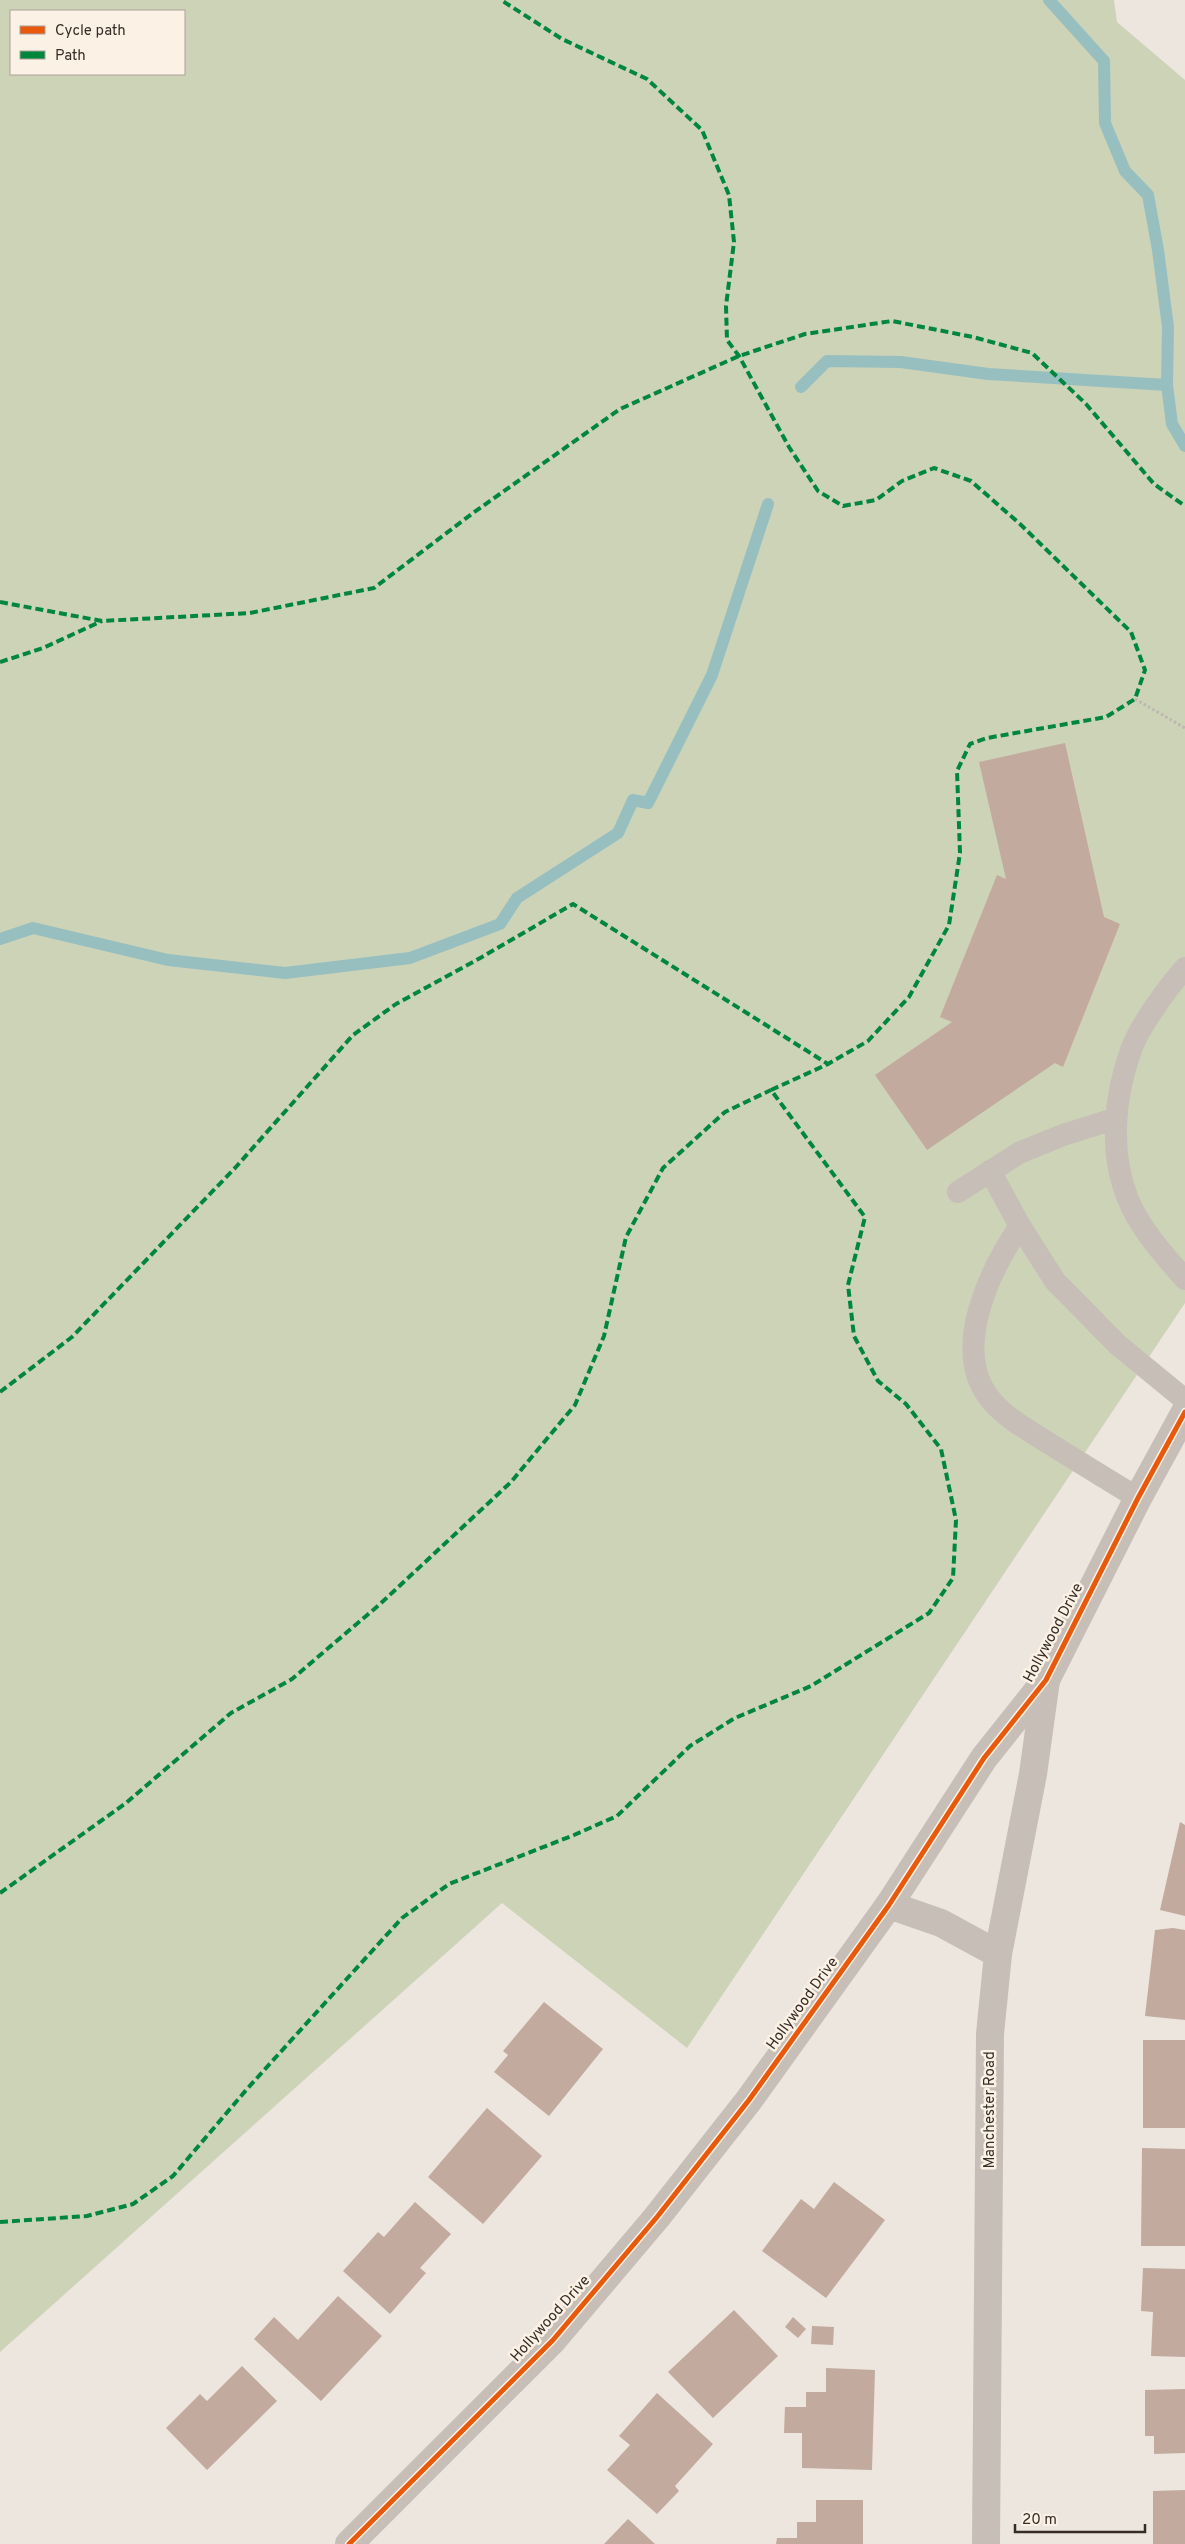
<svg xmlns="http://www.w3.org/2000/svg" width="1185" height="2544" viewBox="0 0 1185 2544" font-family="Overpass,sans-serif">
	<rect width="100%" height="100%" fill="#ede6de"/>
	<!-- green -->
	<path fill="#cdd3b7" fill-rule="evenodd" d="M0 0H1114L1117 22 1185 80V1303L687 2048 502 1903 0 2352ZM11 11H184V74H11Z"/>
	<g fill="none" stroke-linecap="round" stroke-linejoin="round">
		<!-- stream -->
		<g stroke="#98bfc0" stroke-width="12">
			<path d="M1049 0 1104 61 1105 123 1125 171 1148 195 1158 250 1168 327 1167 385"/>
			<path d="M801 387 827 361 901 362 988 374 1167 385 1172 424 1185 446"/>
			<path d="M0 939 33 928 168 960 285 973 410 958 500 924 517 898 618 833 633 800 648 803 712 675 768 504"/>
		</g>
	</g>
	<!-- building -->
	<g fill="#c2aa9e">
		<path d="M1065 743 1104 917 1120 924 1063 1067 1055 1063 927 1150 875 1075 952 1022 940 1017 997 875 1006 879 979 762Z"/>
		<path d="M1180 1822 1185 1825V1916L1160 1910Z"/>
		<path d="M1173 1928 1185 1930V2020L1145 2016 1155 1930Z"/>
		<path d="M544 2002 603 2049 549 2116 494 2072 508 2055 503 2051Z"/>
		<rect x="1143" y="2040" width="42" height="88"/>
		<path d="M487 2108 542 2156 483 2224 428 2177Z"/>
		<path d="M1142 2148 1185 2149V2246H1141Z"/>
		<path d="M834 2182 885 2220 826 2298 762 2251 801 2199 814 2209Z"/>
		<path d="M415 2202 451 2234 420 2268 426 2273 390 2314 343 2271 378 2232 384 2237Z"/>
		<path d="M1143 2268 1185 2269V2357L1151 2356 1153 2312 1141 2311Z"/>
		<path d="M338 2296 382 2336 321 2401 254 2339 274 2317 298 2340Z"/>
		<path d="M734 2310 778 2356 713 2418 668 2372Z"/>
		<path d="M793 2317 806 2329 798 2338 785 2327Z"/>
		<path d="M812 2326 834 2327 833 2345 811 2344Z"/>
		<path d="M242 2366 277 2401 207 2470 166 2428 200 2394 207 2401Z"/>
		<path d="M826 2368 875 2370 872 2470 802 2468V2433H784L785 2407H806V2392H826Z"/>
		<path d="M1185 2389V2453L1154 2454V2436H1145V2390Z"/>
		<path d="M657 2393 713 2444 675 2486 679 2491 657 2514 607 2470 630 2445 619 2436Z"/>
		<path d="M1185 2490V2544H1153V2491Z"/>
		<path d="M816 2500H863V2544H776L777 2538H797V2522H816Z"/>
		<path d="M628 2519 655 2544H604Z"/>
	</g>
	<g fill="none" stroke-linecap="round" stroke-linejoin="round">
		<!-- path -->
		<path stroke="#beb7b0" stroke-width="3" stroke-dasharray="2.5 2.5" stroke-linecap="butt" d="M1135 699 1185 728"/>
		<!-- service -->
		<g stroke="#c6beb7" stroke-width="22">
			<path d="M1185 968C1168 987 1139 1027 1131 1050 1114 1097 1109 1152 1128 1199 1140 1229 1164 1255 1185 1279"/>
			<path d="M990 1171 1020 1226 1055 1281 1118 1345 1185 1400"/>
			<path d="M958 1192 1019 1153 1063 1135 1114 1119"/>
			<path d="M1020 1226C990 1270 953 1346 987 1395 1003 1417 1028 1430 1050 1444 1079 1462 1108 1480 1138 1498"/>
		</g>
		<!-- minor -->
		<g stroke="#c6beb7" stroke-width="28">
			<path d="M889 1905 941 1923 998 1954"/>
			<path d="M349 2544 553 2340 657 2217 749 2100 889 1905 984 1758 1046 1680 1138 1498 1185 1412"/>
			<path d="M986 2544 990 2034 998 1954 1033 1774 1046 1680"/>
		</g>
		<!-- quiet -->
		<g stroke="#00873e" stroke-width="4" stroke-dasharray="8 4" stroke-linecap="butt">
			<path d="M0 602 102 621 250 613 374 588 473 513 620 409 739 356 805 334 892 321 973 337 1032 353 1086 404 1154 484 1185 506"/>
			<path d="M0 662 43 648 102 621"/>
			<path d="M0 1392 72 1337 235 1168 353 1035 396 1004 482 957 573 904 828 1064"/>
			<path d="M0 1893 126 1803 231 1713 292 1679 379 1605 511 1482 575 1405 604 1336 626 1237 663 1168 725 1112 771 1090"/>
			<path d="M0 2222 87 2216 133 2204 173 2176 247 2089 402 1918 449 1884 574 1835 617 1816 690 1746 735 1718 811 1686 929 1613 953 1578 956 1520 941 1449 906 1404 878 1381 854 1336 848 1285 865 1217 771 1090 828 1064 868 1041 909 997 949 925 960 853 957 771 970 744 987 738 1106 717 1135 699 1145 670 1131 632 1020 524 971 481 934 468 902 481 876 500 843 506 818 491 789 447 739 356 727 340 726 306 734 242 729 195 702 130 647 79 562 39 501 0"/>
		</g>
		<!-- cycleway casing -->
		<g stroke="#fbf1e4" stroke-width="8">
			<path id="cycleway" d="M349 2544 553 2340 657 2217 749 2100 889 1905 984 1758 1046 1680 1138 1498 1185 1412"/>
		</g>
		<!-- cycleway -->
		<use href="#cycleway" stroke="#e8590c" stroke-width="5"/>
	</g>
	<g text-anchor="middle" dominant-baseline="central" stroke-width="5" stroke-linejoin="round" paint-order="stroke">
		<!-- street labels -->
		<g font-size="15" fill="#372c26" stroke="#fbf1e4">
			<text transform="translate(1054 1633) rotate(-62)">Hollywood Drive</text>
			<text transform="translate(803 2004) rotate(-54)">Hollywood Drive</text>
			<text transform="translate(990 2110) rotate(-90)">Manchester Road</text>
			<text transform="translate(551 2319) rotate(-48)">Hollywood Drive</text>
		</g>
	</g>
	<!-- legend -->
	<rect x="10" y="10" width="175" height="65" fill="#fbf1e4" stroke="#ada298"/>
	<rect x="20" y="26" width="25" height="8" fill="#e8590c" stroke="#ada298"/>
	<text x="55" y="35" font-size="15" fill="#372c26">Cycle path</text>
	<rect x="20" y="51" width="25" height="8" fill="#00873e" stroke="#ada298"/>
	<text x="55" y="60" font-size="15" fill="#372c26">Path</text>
	<!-- scale -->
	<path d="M1015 2524v8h130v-8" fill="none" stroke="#372c26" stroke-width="2.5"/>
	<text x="1022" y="2524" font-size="15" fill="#372c26" stroke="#fbf1e4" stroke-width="4" paint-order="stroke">20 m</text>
</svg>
